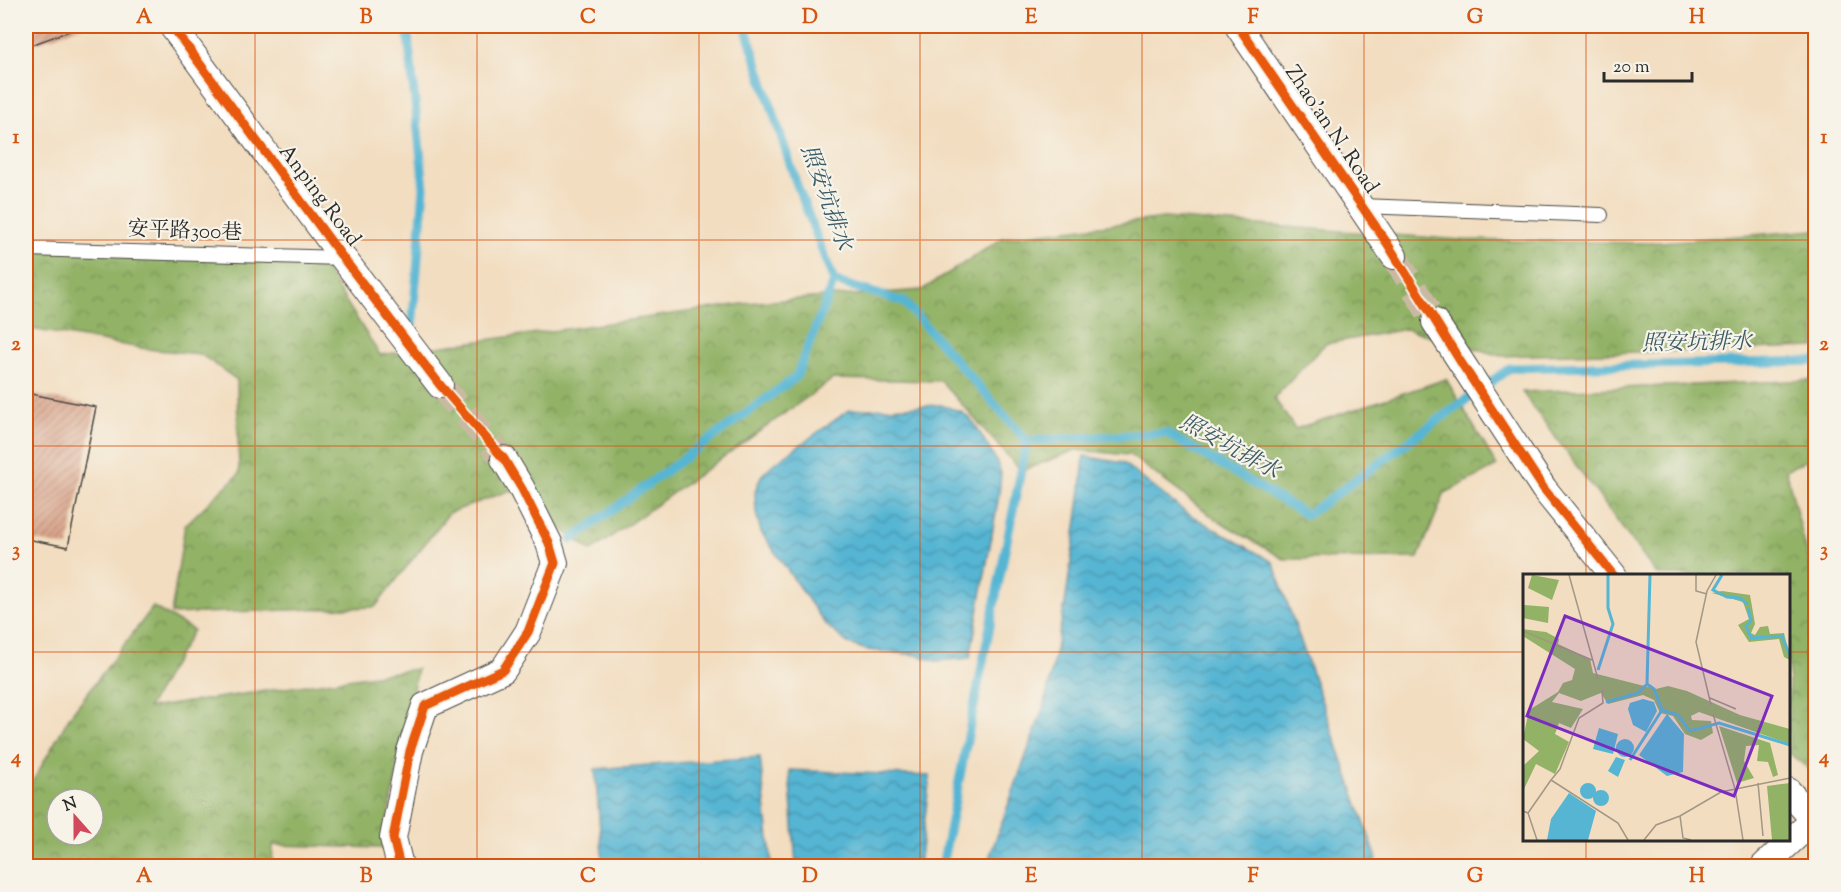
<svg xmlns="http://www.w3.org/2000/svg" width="1841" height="892" viewBox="0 0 1841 892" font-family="'Sorts Mill Goudy','Noto Serif TC',serif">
	<defs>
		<pattern id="forest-crowns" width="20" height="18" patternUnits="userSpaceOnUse" patternTransform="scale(1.5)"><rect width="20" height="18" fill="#92b266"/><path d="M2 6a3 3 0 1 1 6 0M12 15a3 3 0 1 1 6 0" fill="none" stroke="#779154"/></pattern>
		<pattern id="water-waves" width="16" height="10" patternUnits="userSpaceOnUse" patternTransform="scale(1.5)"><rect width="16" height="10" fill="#55b5d3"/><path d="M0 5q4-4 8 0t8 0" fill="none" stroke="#4793ab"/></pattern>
		<pattern id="building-hatch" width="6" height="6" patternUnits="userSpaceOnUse" patternTransform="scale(1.5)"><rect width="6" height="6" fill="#d9a389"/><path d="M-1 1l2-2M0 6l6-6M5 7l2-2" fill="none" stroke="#b08570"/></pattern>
	</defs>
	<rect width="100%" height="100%" fill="#f7f3e8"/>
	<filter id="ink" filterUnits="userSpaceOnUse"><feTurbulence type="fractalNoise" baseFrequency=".0167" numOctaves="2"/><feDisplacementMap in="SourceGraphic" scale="12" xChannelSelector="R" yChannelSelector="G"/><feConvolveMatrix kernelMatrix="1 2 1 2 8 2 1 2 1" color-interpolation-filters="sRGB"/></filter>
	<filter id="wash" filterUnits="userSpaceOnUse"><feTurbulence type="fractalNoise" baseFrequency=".008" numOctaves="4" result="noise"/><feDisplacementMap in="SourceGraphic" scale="24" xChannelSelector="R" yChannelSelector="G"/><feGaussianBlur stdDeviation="1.35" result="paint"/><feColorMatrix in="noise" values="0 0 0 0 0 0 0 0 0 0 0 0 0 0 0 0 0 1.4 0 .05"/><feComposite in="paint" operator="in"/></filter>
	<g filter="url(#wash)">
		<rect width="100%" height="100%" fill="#f2ddc0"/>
		<!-- forest -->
		<g fill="url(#forest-crowns)" stroke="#5e6e48" stroke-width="1.5" fill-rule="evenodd">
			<path d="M1164 218 1462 240 1648 243 1815 230V347L1501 356 1406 329 1325 344 1274 398 1295 429 1446 379 1497 466 1445 493 1418 558 1284 559 1217 520 1130 455 1076 450 1021 471 941 381 833 379 591 551 511 490 449 513 375 607 171 614 185 525 239 474 237 380 200 354 147 349 26 328V244L319 259 380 355 757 302 922 290 1003 238Z"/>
			<path d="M1815 380V456L1786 470 1815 585V774L1789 753 1788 576 1657 575 1522 392Z"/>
			<path d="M153 607 193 630 148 708 417 669 382 848 273 845 272 866H26V793L70 716ZM57 799H93V835H57Z"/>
		</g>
		<!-- water -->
		<g fill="url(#water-waves)" stroke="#40707f" stroke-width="1.5">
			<path d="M941 405 962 412 974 423 996 460 1001 473 999 495 970 658 936 661 917 655 867 650 849 644 825 624 761 532 756 513 755 492 761 476 772 465 849 410Z"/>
			<path d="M1084 456 1123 463 1185 512 1273 562 1377 859 1367 866H1014L989 858 1045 703 1065 604 1080 498Z"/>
			<path d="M760 757 772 866H603L595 769Z"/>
			<path d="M789 770 930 776 919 866H796Z"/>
		</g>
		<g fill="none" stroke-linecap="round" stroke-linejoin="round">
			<!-- stream -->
			<g stroke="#55b5d3" stroke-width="9">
				<path d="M407 26 424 188 412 328"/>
				<path d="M745 26 796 182 834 281 904 302 1027 441 1166 433 1307 515 1510 368 1816 361"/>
				<path d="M571 540 796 377 834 281"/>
				<path d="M942 866 1027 441"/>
			</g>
		</g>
		<g id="blocks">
			<!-- building -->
			<g fill="url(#building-hatch)">
				<path d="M26 26H83L26 47Z"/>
				<path d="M26 393 96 407 68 547 26 539Z"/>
			</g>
		</g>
	</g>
	<g filter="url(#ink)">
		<use href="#blocks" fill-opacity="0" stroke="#494641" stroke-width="1.5"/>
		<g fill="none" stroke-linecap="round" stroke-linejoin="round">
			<!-- street-tunnel -->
			<g stroke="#cab9a2" stroke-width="26" stroke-dasharray="26 13" stroke-linecap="butt">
				<path d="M1394 256 1435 322"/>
				<path d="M440 385 504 459"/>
			</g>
			<!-- lane casing -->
			<g stroke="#494641" stroke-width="16">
				<g id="lane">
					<path d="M1361 206 1601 215"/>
					<path d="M26 249 343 258"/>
				</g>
			</g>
			<!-- street casing -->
			<g stroke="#494641" stroke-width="28">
				<g id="street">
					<path d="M172 26 343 258 440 385"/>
					<path d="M1238 26 1394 256"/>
					<path d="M1435 322 1544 489 1614 576"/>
					<path d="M1788 791 1816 822"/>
					<path d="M400 866 393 838 410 751 425 706 503 670 528 632 555 563 549 543 522 489 504 459"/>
					<path d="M1764 866 1816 818"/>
				</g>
			</g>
			<!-- lane -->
			<use href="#lane" stroke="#fff" stroke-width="14"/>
			<!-- street -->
			<use href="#street" stroke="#fff" stroke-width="26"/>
			<!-- cycleway casing -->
			<g stroke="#f7f3e8" stroke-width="13">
				<g id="cycleway">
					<path d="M172 26 343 258 440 385 504 459 522 489 549 543 555 563 528 632 503 670 425 706 410 751 393 838 400 866"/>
					<path d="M1238 26 1387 243 1462 364 1544 489 1614 576"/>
				</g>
			</g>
			<!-- cycleway -->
			<use href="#cycleway" stroke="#e8590c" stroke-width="9"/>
		</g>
	</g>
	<!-- grid -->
	<path fill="none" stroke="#d5540f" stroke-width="1.5" stroke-opacity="0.55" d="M255 26V866M477 26V866M699 26V866M920 26V866M1142 26V866M1364 26V866M1586 26V576M26 240H1816M26 446H1816M26 652H1524M1788 652H1816M1586 840V866"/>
	<g text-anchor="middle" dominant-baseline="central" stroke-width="4.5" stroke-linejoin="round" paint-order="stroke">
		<!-- street labels -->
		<g font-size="21" fill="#2b2b2b" stroke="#f7f3e8">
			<text transform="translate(1331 130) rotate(56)">Zhao'an N. Road</text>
			<text transform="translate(319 196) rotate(53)">Anping Road</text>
			<text transform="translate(185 232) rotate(2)">安平路300巷</text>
		</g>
		<!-- water labels -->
		<g font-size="22" font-style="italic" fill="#3a5b66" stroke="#f7f3e8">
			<text transform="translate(825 198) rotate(70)">照安坑排水</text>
			<text transform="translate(1697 344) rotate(-1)">照安坑排水</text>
			<text transform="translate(1229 448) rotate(29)">照安坑排水</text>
		</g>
	</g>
	<!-- overview -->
	<g transform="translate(1523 574)">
		<rect width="267" height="267" fill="#f2ddc0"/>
		<path d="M9 1 36 6 29 26 5 14ZM199 17 227 21 232 50 228 59 232 61 237 53 245 52 247 60 261 59 267 86 261 83 256 65 226 68 215 51 226 45 220 28 189 19ZM0 23 1 31 26 33 25 49 0 44ZM0 55 23 58 36 65 35 70 67 85 70 99 133 115 145 112 164 117 217 141 267 155V170L176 138 168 142 169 146 188 147 190 159 178 166 162 160 150 142 137 139 131 126 120 121 85 130 78 119 58 127 36 119 29 128 60 135 48 154 36 149 32 160 46 168 32 200 13 190 0 217V192L16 177 0 165 6 136 35 118 40 109 49 106 52 95 0 62ZM196 152 247 169 255 201 250 203 245 188 234 187 236 171 223 172 221 187 231 204 214 209ZM267 209V266H249L244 212Z" fill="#92b266"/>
		<path d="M120 125 131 128 134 137 123 158 110 151 105 135 107 129ZM144 140 161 160 160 198 144 202 116 181ZM76 154 95 160 90 180 70 175ZM93 174a9 9 0 1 1 18 0a9 9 0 1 1-18 0ZM93 183 102 186 95 203 85 197ZM57 217a8 8 0 1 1 16 0a8 8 0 1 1-16 0ZM70 224a8 8 0 1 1 16 0a8 8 0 1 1-16 0ZM46 219 73 237 65 266H24L28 245Z" fill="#55b5d3"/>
		<path fill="none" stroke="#55b5d3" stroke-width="3" d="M127 1 124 110 131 115 139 136 155 141 167 157 196 149 267 171M199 1 190 16 204 23 217 24 225 31M225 34 228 47 223 52 228 64 259 62 267 82M75 96 90 50 85 34V1M83 128 115 119 123 111M107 186 139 136"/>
		<path fill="none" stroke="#a29684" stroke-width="1.5" d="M46 1 75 105M173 1V17L184 20M0 57 69 86M79 116 80 129 56 144 37 195 28 206 95 249 105 266M187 124 213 135M188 131 173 68 184 17 193 1M190 140 212 215 220 266M235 209 240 262M0 237 5 239 28 206M5 239 14 266M157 242 160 264 168 266M121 266 133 251 157 242 198 218 267 204"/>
		<path fill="#7b2cbf" fill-opacity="0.15" stroke="#7b2cbf" stroke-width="3" d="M42 42 249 122 211 222 4 142Z"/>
		<rect width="267" height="267" fill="none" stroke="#2b2b2b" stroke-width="3"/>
	</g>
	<!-- margin -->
	<rect width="1841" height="892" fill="none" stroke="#f7f3e8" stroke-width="66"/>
	<!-- north arrow -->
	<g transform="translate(75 817) rotate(339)"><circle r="28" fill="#f7f3e8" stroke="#a5a39c" stroke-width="1.5"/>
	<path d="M0-4.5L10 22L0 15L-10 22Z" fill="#d1495b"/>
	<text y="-9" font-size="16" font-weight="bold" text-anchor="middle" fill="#2b2b2b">N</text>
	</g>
	<!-- scale -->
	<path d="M1604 72v9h88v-9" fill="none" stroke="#2b2b2b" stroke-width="3"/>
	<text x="1613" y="72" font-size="18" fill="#2b2b2b" stroke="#f7f3e8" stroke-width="4.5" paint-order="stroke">20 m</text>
	<rect x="33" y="33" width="1775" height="826" fill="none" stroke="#d5540f" stroke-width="2"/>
	<g font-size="20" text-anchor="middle" font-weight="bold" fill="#d5540f">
		<text x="144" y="23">A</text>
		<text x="366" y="23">B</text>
		<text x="588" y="23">C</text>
		<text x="810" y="23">D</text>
		<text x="1031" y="23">E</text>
		<text x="1253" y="23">F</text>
		<text x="1475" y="23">G</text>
		<text x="1697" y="23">H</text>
		<text x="16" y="143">1</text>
		<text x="1824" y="143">1</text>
		<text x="16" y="350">2</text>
		<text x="1824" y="350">2</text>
		<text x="16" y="556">3</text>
		<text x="1824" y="556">3</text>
		<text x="16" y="763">4</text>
		<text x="1824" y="763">4</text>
		<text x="144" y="882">A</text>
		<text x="366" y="882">B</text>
		<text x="588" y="882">C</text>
		<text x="810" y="882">D</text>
		<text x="1031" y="882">E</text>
		<text x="1253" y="882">F</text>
		<text x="1475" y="882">G</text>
		<text x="1697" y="882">H</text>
	</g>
</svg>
